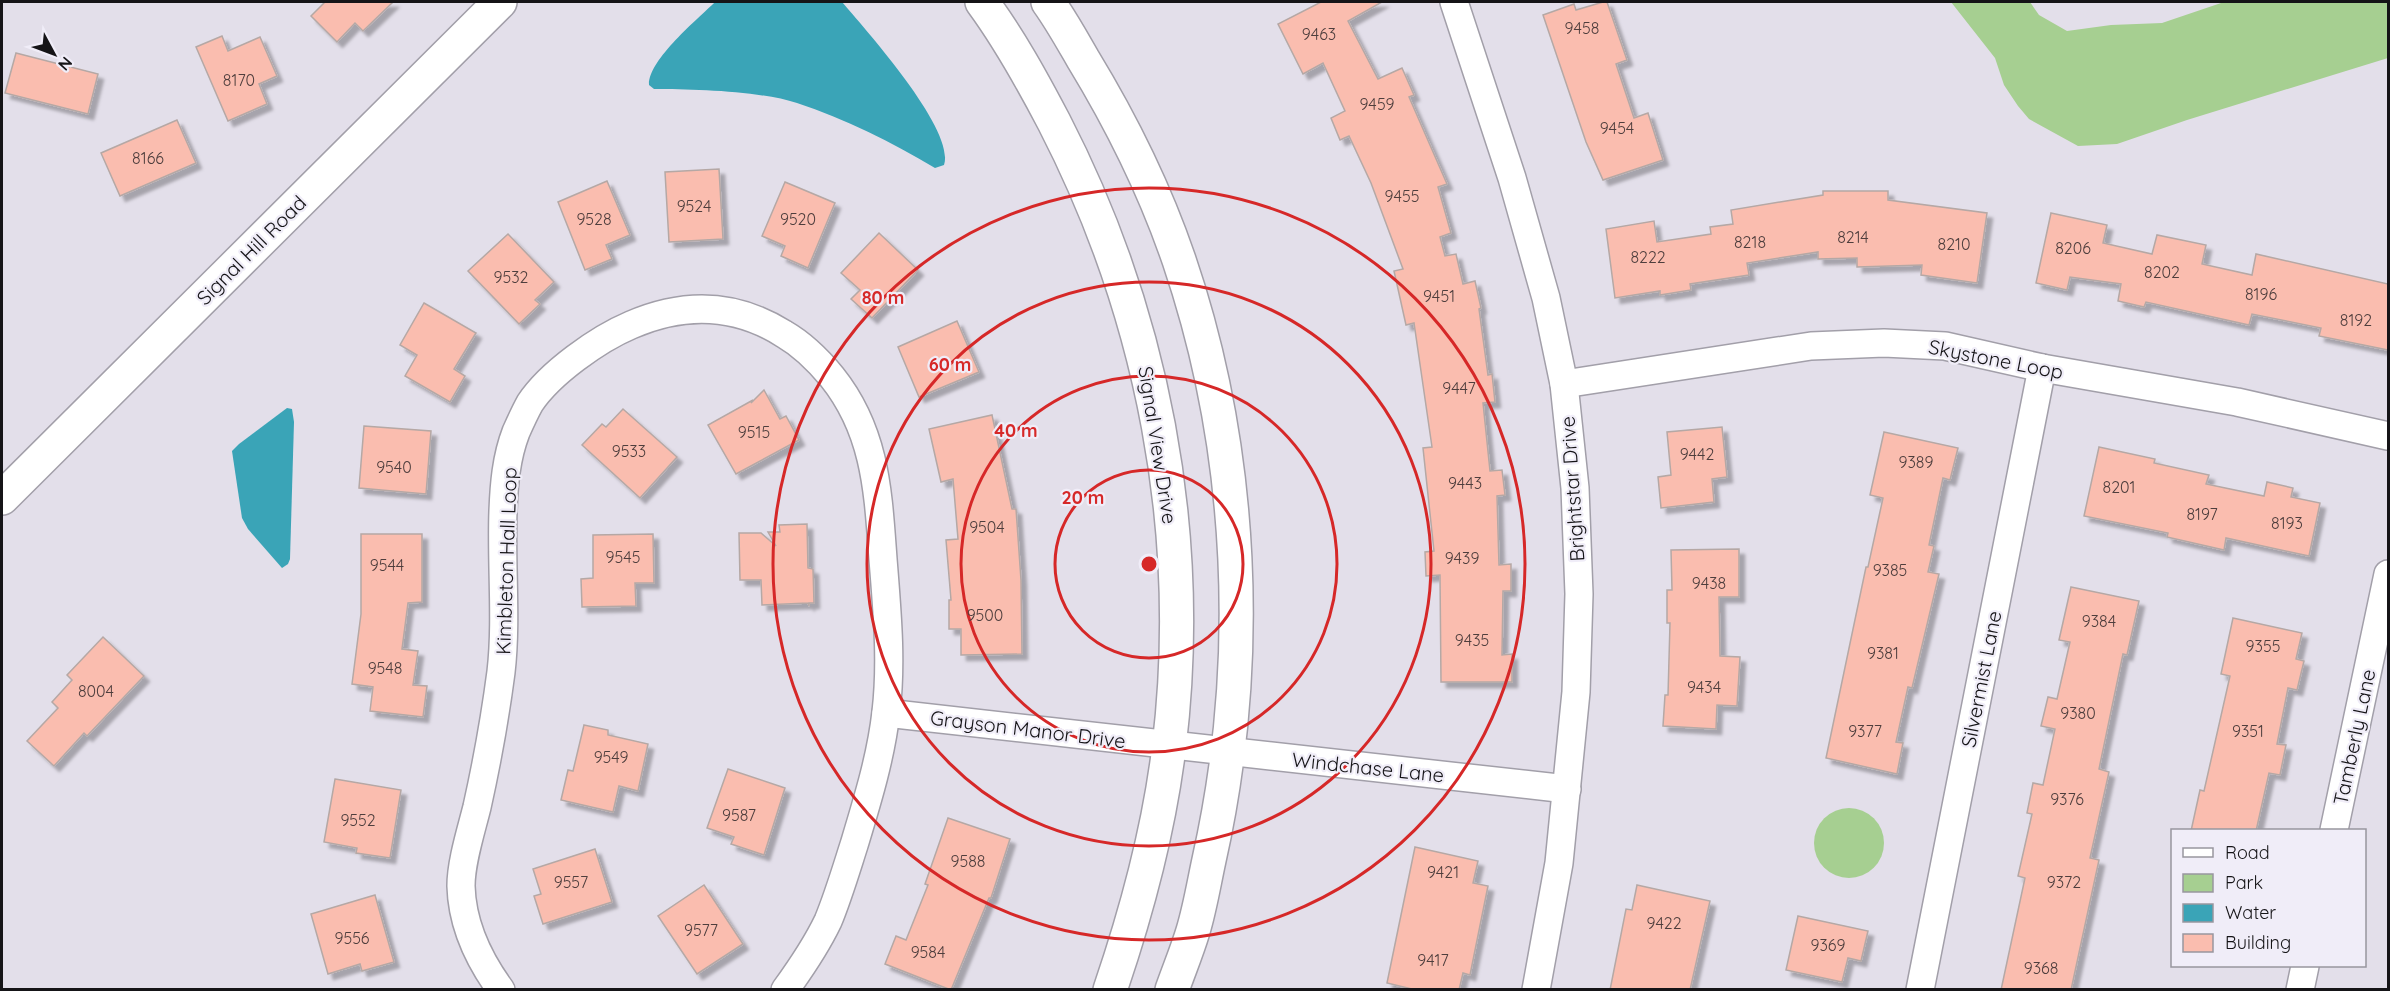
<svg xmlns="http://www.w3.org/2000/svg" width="2390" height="991" viewBox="0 0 2390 991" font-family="Quicksand,sans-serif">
	<defs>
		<filter id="shadow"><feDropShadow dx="5.5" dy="5.5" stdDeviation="1.5" flood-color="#0004"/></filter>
	</defs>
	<rect width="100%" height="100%" fill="#e3dfea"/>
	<!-- green -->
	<g fill="#a6cf91">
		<path d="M1951 2H2030L2039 15 2067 31 2111 25 2162 23 2224 2H2388V58L2187 120 2117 144 2078 146 2029 119 2018 106 2004 85 1995 58Z"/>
		<circle cx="1849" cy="843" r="35"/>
	</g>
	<!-- water -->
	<g fill="#3aa4b7">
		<path d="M715 2H842C865 29 956 130 944 165L935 168C892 142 845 119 797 103 760 91 694 89 654 89L649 85C648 60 698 19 715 2Z"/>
		<path d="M287 408 292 409 294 422 290 559 288 564 282 568 248 529 242 518 232 451 239 444Z"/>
	</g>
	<!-- building -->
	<g fill="#fabdaf" stroke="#b5a8a5" stroke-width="1.5" filter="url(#shadow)">
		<path d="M325 2H393L363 31 355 23 337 42 311 16Z"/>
		<path d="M1321 2H1382L1348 21 1378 79 1402 68 1414 95 1409 97 1447 184 1438 187 1451 233 1440 237 1445 256 1456 254 1463 284 1475 281 1481 308 1479 309 1488 375 1492 374 1495 402 1483 403 1490 471 1502 470 1505 495 1497 496 1499 565 1511 564V591H1503L1502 655 1512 654V682H1441L1440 575 1426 576 1425 552 1434 551 1423 448 1432 447 1414 323 1406 325 1394 271 1403 269 1371 183 1349 136 1340 140 1331 118 1345 111 1323 63 1303 74 1278 24Z"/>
		<path d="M1603 2H1607L1627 60 1616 64 1634 118 1648 113 1663 160 1603 180 1586 142 1543 15 1574 4 1576 10Z"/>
		<path d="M222 36 228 51 260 37 277 76 259 84 267 104 228 121 196 47Z"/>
		<path d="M16 53 98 74 88 114 5 93Z"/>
		<path d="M177 120 196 163 120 196 101 153Z"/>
		<path d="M719 169 723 239 669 242 665 172Z"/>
		<path d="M607 181 630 235 606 245 612 259 585 270 558 202Z"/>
		<path d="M785 182 835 203 808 268 781 256 785 246 762 236Z"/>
		<path d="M1823 191H1888V200L1987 213 1977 283 1921 275 1922 265 1857 267V258L1818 259V252L1747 263 1749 275 1690 284 1691 290 1660 295V291L1615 298 1606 229 1654 221 1657 242 1711 234 1710 227 1733 224 1731 210 1823 195Z"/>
		<path d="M2051 213 2107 225 2103 243 2152 254 2157 235 2206 245 2202 264 2252 275 2256 254 2388 284V350L2319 336 2321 328 2252 314 2249 325 2146 302 2144 307 2118 301 2121 284 2070 277 2067 290 2036 283Z"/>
		<path d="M879 233 918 270 872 318 851 299 860 290 841 273Z"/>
		<path d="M508 234 554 282 535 300 540 304 519 324 468 271Z"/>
		<path d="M424 303 476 333 454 369 465 376 450 402 405 376 417 355 400 345Z"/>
		<path d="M957 321 979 372 919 397 898 347Z"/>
		<path d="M764 390 780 419 786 416 799 440 736 474 708 425 753 400 751 403Z"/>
		<path d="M623 409 677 457 640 498 582 445 602 424 606 427Z"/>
		<path d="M992 415 1012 509H1016L1021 580 1022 654 961 655V629H949V600H951L946 540 958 539 953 479 941 482 929 429Z"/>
		<path d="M364 426 431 431 426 494 359 488Z"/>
		<path d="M1722 427 1727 477 1712 479 1714 502 1661 508 1658 477 1671 475 1667 432Z"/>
		<path d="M1884 432 1958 448 1950 480 1943 478 1929 545 1934 546 1928 572 1939 574 1912 688 1908 687 1896 742 1903 743 1897 774 1826 758 1866 567H1868L1883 498 1870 495Z"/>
		<path d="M2099 447 2155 459 2154 463 2209 475 2206 484 2264 496 2267 482 2293 488 2291 497 2320 503 2309 556 2226 538 2224 550 2167 537 2168 533 2084 516Z"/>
		<path d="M807 524 808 568 813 569 814 603H809V606L808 603 762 605 761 580H740L739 533H761L776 546 768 532H780L779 525Z"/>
		<path d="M361 534H422V602L408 603 402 649 418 651 413 685 427 686 423 717 370 711 373 687 352 684 361 614Z"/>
		<path d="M653 534 654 583H635L636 606 582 607 581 579 593 578V535Z"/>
		<path d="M1739 549V597H1719L1720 656 1740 657 1737 706 1717 705 1716 729 1663 726 1665 695H1668L1670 623H1667V590H1672L1671 550Z"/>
		<path d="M2071 587 2139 601 2127 655 2123 654 2099 769 2109 772 2090 858 2099 860 2071 990H2001L2025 878 2018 876 2032 814 2027 813 2033 783 2043 785 2055 729 2041 726 2048 697 2057 699 2070 642 2059 640Z"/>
		<path d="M2233 618 2302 633 2296 659 2304 661 2297 690 2288 688 2277 744 2286 745 2280 775 2269 773 2256 831H2191L2200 790 2204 791 2230 676 2221 674Z"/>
		<path d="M103 637 144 676 87 736 84 733 54 766 27 741 58 708 52 702 72 680 67 675Z"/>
		<path d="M584 725 608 730V735L648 744 638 791 619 786 613 812 561 800 568 770 573 771Z"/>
		<path d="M728 769 785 788 764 855 731 844 734 837 707 828Z"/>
		<path d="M335 779 401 790 390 858 356 853 357 848 324 842Z"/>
		<path d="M948 818 1010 839 991 898H989L951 990 885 964 896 936 906 940 928 885 925 884Z"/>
		<path d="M1415 847 1478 861 1473 883 1488 886 1470 975 1463 973 1459 990H1416L1387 983Z"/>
		<path d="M595 849 612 902 543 924 534 896 541 894 533 869Z"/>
		<path d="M704 885 743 944 697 974 658 916Z"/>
		<path d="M1637 885 1710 901 1690 990H1610L1626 909 1632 910Z"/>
		<path d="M375 895 394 962 362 971 360 964 328 974 311 914Z"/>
		<path d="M1798 916 1868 931 1861 961 1848 958 1842 982 1786 970Z"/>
	</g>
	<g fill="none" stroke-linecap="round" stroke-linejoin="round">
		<!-- minor casing -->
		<g stroke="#a29fa9" stroke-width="30">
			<g id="minor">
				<path d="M1454 2 1512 178 1546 298 1564 384 1575 488 1579 594 1576 692 1559 863 1536 990"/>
				<path d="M1564 384 1811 346 1884 343 1945 346 2042 368 2237 402 2388 436"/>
				<path d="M886 713 1567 789"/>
				<path d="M2334 830 2388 574"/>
				<path d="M501 990C479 960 462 924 461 886 461 862 471 831 477 807 487 762 495 718 501 672 507 620 501 565 503 511 504 485 506 458 516 432 520 423 525 412 530 403 550 373 598 339 631 325 684 302 735 303 784 334 803 345 818 360 832 377 876 432 878 492 883 559 887 610 892 661 886 712 881 757 867 802 854 845 846 870 838 897 828 921 816 946 801 968 785 990"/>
				<path d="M1920 990 2042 368"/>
				<path d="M2300 990 2305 966"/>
			</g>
		</g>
		<!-- secondary casing -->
		<g stroke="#a29fa9" stroke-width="36">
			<g id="secondary">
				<path d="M982 2C1010 40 1032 80 1054 122 1153 314 1195 532 1169 747 1159 830 1137 911 1110 990"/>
				<path d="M1048 2C1061 20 1072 40 1083 59 1122 123 1155 190 1179 260 1244 451 1253 664 1209 860 1204 883 1200 908 1193 931 1187 951 1179 970 1172 990"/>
				<path d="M2 498 500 2"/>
			</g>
		</g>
		<!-- minor -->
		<use href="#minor" stroke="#fff" stroke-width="27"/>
		<!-- secondary -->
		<use href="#secondary" stroke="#fff" stroke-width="33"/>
	</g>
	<!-- distance rings -->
	<g fill="none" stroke="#d62828" stroke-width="3">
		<circle cx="1149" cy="564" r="94"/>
		<circle cx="1149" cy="564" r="188"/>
		<circle cx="1149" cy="564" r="282"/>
		<circle cx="1149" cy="564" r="376"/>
	</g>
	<g text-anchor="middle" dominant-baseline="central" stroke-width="4.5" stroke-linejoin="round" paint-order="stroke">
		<!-- number labels -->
		<g font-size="16" fill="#4e3e3d">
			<text x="1582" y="28">9458</text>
			<text x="1319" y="34">9463</text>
			<text x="239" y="80">8170</text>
			<text x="1377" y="104">9459</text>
			<text x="1617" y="128">9454</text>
			<text x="148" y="158">8166</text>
			<text x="1402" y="196">9455</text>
			<text x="694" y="206">9524</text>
			<text x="594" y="219">9528</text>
			<text x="798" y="219">9520</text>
			<text x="1853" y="237">8214</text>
			<text x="1750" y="242">8218</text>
			<text x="1954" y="244">8210</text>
			<text x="2073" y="248">8206</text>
			<text x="1648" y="257">8222</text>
			<text x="2162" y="272">8202</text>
			<text x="511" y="277">9532</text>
			<text x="2261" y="294">8196</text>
			<text x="1439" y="296">9451</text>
			<text x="2356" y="320">8192</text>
			<text x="1459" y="388">9447</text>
			<text x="754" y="432">9515</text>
			<text x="629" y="451">9533</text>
			<text x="1697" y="454">9442</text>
			<text x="1916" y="462">9389</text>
			<text x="394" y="467">9540</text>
			<text x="1465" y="483">9443</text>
			<text x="2119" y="487">8201</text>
			<text x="2202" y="514">8197</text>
			<text x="2287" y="523">8193</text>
			<text x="987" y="527">9504</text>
			<text x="623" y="557">9545</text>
			<text x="1462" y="558">9439</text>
			<text x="387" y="565">9544</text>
			<text x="1890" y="570">9385</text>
			<text x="1709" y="583">9438</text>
			<text x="985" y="615">9500</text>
			<text x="2099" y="621">9384</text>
			<text x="1472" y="640">9435</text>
			<text x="2263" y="646">9355</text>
			<text x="1883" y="653">9381</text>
			<text x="385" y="668">9548</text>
			<text x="1704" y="687">9434</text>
			<text x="96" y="691">8004</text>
			<text x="2078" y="713">9380</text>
			<text x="1865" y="731">9377</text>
			<text x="2248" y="731">9351</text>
			<text x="611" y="757">9549</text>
			<text x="2067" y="799">9376</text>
			<text x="739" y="815">9587</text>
			<text x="358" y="820">9552</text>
			<text x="968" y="861">9588</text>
			<text x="1443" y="872">9421</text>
			<text x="571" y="882">9557</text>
			<text x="2064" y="882">9372</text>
			<text x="1664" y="923">9422</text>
			<text x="701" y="930">9577</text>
			<text x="352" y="938">9556</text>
			<text x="1828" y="945">9369</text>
			<text x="928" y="952">9584</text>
			<text x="1433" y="960">9417</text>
			<text x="2041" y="968">9368</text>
		</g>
		<!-- street labels -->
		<g font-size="20" fill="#151417" stroke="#f0edf8">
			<text transform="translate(251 250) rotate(-45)">Signal Hill Road</text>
			<text transform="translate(1996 359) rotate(11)">Skystone Loop</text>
			<text transform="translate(1158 445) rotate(81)">Signal View Drive</text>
			<text transform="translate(1572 489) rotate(-94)">Brightstar Drive</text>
			<text transform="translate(506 561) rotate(-88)">Kimbleton Hall Loop</text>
			<text transform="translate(1981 679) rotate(-79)">Silvermist Lane</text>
			<text transform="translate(1028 729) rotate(7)">Grayson Manor Drive</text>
			<text transform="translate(2354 737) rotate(-78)">Tamberly Lane</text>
			<text transform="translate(1368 767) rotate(6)">Windchase Lane</text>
		</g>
	</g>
	<circle cx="1149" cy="564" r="9" fill="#d62828" stroke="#f0edf8" stroke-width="3"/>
	<g font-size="18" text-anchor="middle" font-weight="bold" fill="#d62828" stroke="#f0edf8" stroke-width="4.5" stroke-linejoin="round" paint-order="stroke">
		<text x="883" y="304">80 m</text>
		<text x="950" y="371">60 m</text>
		<text x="1016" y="437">40 m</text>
		<text x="1083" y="504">20 m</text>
	</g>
	<!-- border -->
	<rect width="2390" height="991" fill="none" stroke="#151417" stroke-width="6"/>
	<!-- legend -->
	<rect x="2171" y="829" width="195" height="138" fill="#f0edf8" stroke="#98969e" stroke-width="1.5"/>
	<rect x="2183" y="848" width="30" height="9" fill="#ffffff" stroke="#98969e" stroke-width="1.5"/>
	<text x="2225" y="859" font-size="18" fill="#151417">Road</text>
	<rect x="2183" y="874" width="30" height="18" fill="#a6cf91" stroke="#98969e" stroke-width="1.5"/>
	<text x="2225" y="889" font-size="18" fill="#151417">Park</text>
	<rect x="2183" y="904" width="30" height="18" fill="#3aa4b7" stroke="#98969e" stroke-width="1.5"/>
	<text x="2225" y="919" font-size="18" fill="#151417">Water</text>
	<rect x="2183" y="934" width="30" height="18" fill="#fabdaf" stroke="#98969e" stroke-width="1.5"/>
	<text x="2225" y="949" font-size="18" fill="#151417">Building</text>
	<!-- north arrow -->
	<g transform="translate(54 54) rotate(131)" stroke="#f0edf8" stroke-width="4.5" paint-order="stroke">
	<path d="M0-4.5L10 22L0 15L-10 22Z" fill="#151417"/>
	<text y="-9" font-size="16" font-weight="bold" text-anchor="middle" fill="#151417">N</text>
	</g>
</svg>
